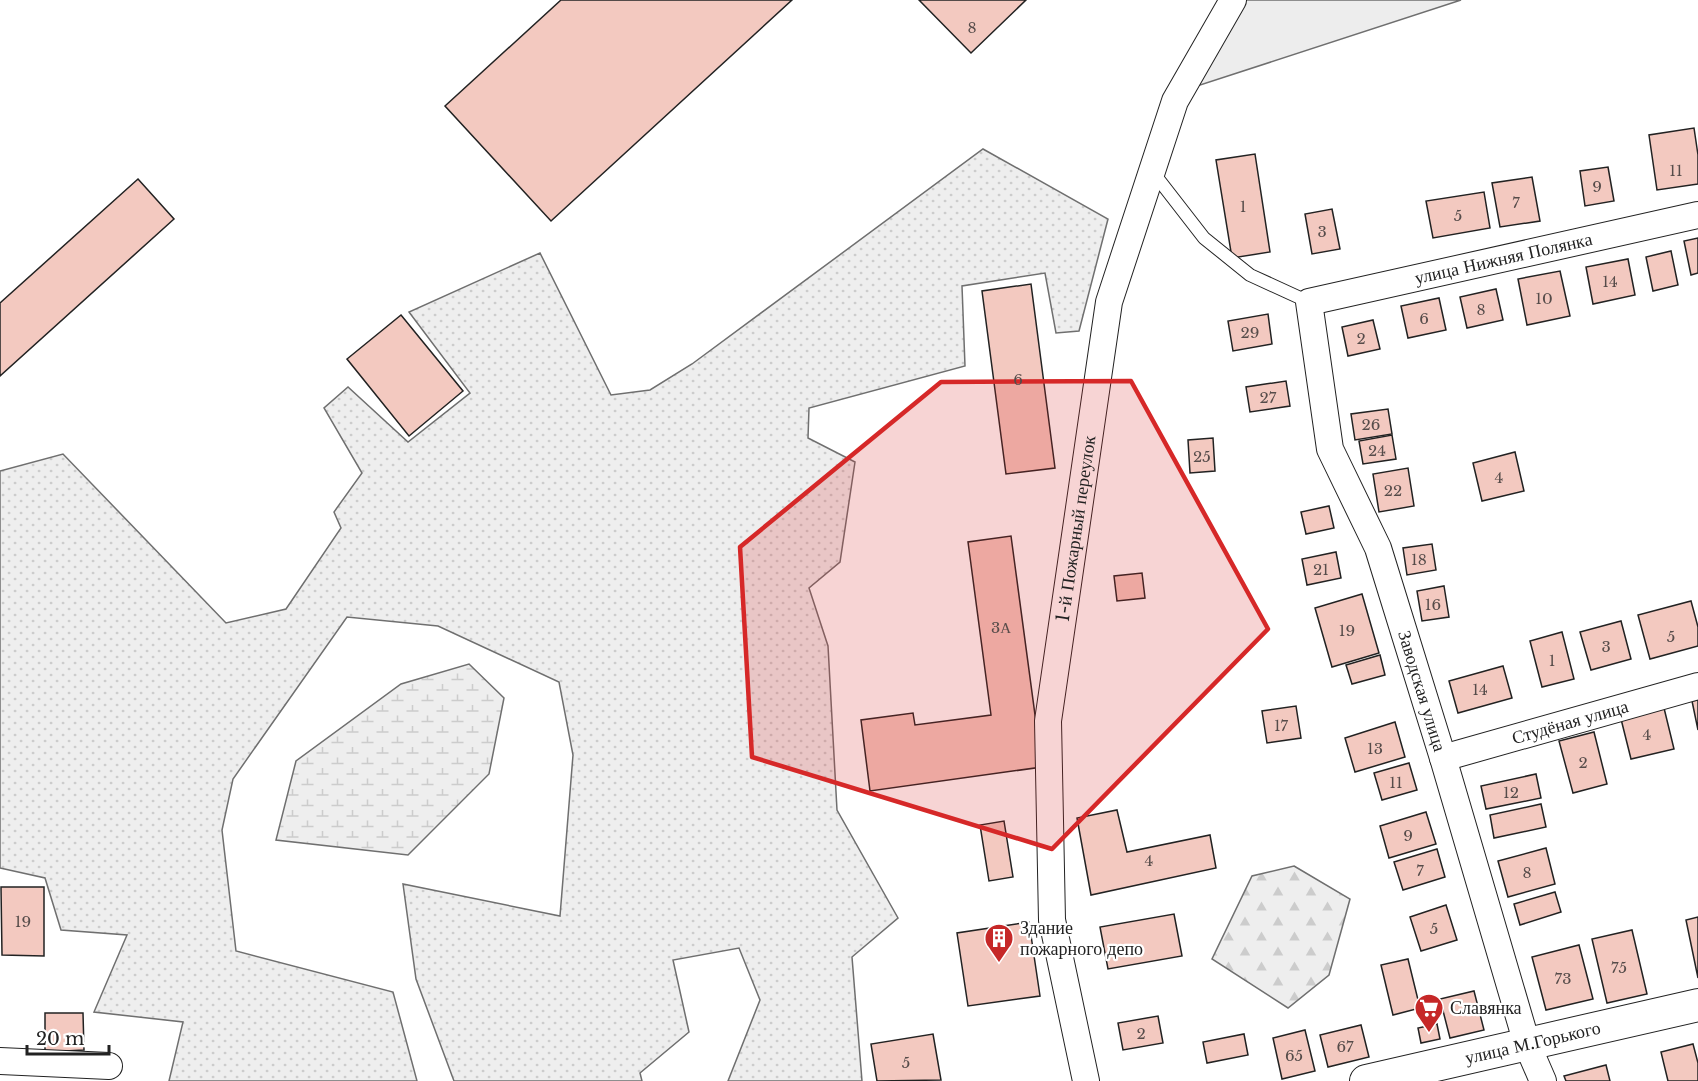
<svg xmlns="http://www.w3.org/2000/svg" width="1698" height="1081" viewBox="0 0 1698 1081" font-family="'Libre Baskerville',serif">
	<defs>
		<pattern id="grass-dots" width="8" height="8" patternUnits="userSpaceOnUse" patternTransform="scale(1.5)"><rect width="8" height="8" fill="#eee"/><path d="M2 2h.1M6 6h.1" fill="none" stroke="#ccc" stroke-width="1.8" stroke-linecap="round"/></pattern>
		<pattern id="forest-firs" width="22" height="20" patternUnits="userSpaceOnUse" patternTransform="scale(1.5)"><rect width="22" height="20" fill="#eee"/><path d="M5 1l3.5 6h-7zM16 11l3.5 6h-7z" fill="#ccc"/></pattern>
		<pattern id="wetland-marsh" width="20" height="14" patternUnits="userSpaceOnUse" patternTransform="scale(1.5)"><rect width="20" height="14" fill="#eee"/><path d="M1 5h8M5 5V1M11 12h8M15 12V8" fill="none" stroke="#ccc"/></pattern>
	</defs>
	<rect width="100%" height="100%" fill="#fff"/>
	<!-- grass -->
	<path fill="url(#grass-dots)" stroke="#6f6f6f" stroke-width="1.5" d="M983 149 1108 219 1079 331 1056 333 1045 273 962 286 965 366 809 408 808 438 855 462 840 562 809 588 828 646 837 810 898 918 852 957 862 1081H728L760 1000 739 948 673 960 689 1032 640 1073 642 1081H454L416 979 403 884 560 916 573 755 559 682 438 626 347 617 233 779 222 830 236 951 393 992 417 1081H169L183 1022 94 1012 127 935 61 930 45 878 0 868V471L63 454 226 623 286 609 341 528 334 512 362 473 324 408 348 387 408 442 470 393 409 312 540 253 611 395 650 390 692 364Z"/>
	<!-- forest -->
	<path fill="url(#forest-firs)" stroke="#6f6f6f" stroke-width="1.5" d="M1294 866 1350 899 1329 975 1288 1008 1212 959 1252 876Z"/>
	<!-- wetland -->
	<path fill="url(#wetland-marsh)" stroke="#6f6f6f" stroke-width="1.5" d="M469 664 504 698 489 774 408 855 276 840 296 761 401 684Z"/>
	<!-- parking -->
	<path fill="#ededed" stroke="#6f6f6f" stroke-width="1.5" d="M1243 0H1461L1191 88Z"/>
	<!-- building -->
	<g fill="#f3c9c0" stroke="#222" stroke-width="1.5">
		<path d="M561 0H792L551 221 445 106Z"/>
		<path d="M919 0H1026L971 53Z"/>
		<path d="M1694 128 1698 155V184L1657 190 1649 135Z"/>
		<path d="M1255 154 1270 252 1232 258 1216 160Z"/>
		<path d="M1608 167 1614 201 1585 206 1580 171Z"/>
		<path d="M1532 177 1540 221 1500 227 1492 183Z"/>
		<path d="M138 179 174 219 0 376V303Z"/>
		<path d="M1484 192 1490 228 1433 238 1426 201Z"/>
		<path d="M1332 209 1340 249 1312 254 1305 214Z"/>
		<path d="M1698 238V273L1691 275 1684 241Z"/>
		<path d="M1671 251 1678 285 1653 291 1646 257Z"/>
		<path d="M1628 259 1635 295 1593 304 1586 267Z"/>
		<path d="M1560 271 1570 316 1527 325 1518 279Z"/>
		<path d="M1031 284 1055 468 1006 474 982 291Z"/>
		<path d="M1496 289 1503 320 1467 328 1460 297Z"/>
		<path d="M1439 298 1446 330 1408 338 1401 306Z"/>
		<path d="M1268 314 1272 344 1233 351 1228 321Z"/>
		<path d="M401 315 463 391 409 436 347 359Z"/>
		<path d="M1373 320 1380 349 1348 356 1342 327Z"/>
		<path d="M1286 381 1290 406 1250 412 1246 387Z"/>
		<path d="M1388 409 1392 434 1355 440 1351 414Z"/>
		<path d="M1392 435 1396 459 1363 464 1359 441Z"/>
		<path d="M1213 438 1215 471 1190 473 1188 440Z"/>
		<path d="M1515 452 1524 491 1482 501 1473 463Z"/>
		<path d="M1408 468 1414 506 1379 512 1373 474Z"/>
		<path d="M1329 506 1334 528 1306 534 1301 512Z"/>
		<path d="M1011 536 1042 767 870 791 861 720 913 713 915 725 991 715 968 542Z"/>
		<path d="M1432 544 1436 570 1407 575 1403 548Z"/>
		<path d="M1336 552 1341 578 1307 585 1302 559Z"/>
		<path d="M1142 573 1145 598 1117 601 1114 576Z"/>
		<path d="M1444 586 1449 617 1422 621 1417 591Z"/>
		<path d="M1362 594 1379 653 1332 667 1315 608Z"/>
		<path d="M1691 601 1698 627V646L1650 659 1638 615Z"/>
		<path d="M1621 621 1631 659 1591 670 1580 632Z"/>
		<path d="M1562 632 1574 679 1542 687 1530 641Z"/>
		<path d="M1380 655 1385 675 1352 684 1346 665Z"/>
		<path d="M1503 666 1512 698 1458 713 1449 681Z"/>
		<path d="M1698 700V730L1692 701Z"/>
		<path d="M1296 706 1301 738 1267 743 1262 711Z"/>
		<path d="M1664 708 1674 749 1631 759 1621 719Z"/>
		<path d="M1395 722 1405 757 1355 772 1345 738Z"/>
		<path d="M1594 732 1607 784 1573 793 1559 741Z"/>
		<path d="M1409 763 1417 790 1382 800 1374 773Z"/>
		<path d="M1536 774 1541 798 1486 809 1481 786Z"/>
		<path d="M1541 804 1546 827 1494 838 1490 815Z"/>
		<path d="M1117 810 1127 852 1210 835 1216 868 1091 895 1077 818Z"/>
		<path d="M1426 812 1436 844 1389 858 1380 826Z"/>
		<path d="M1004 821 1013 877 989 881 980 825Z"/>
		<path d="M1546 848 1555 884 1508 897 1498 861Z"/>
		<path d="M1437 849 1445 877 1403 890 1394 862Z"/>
		<path d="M1 887H44V956L2 955Z"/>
		<path d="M1555 892 1561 912 1520 925 1514 904Z"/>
		<path d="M1446 905 1457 940 1421 951 1410 917Z"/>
		<path d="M1174 914 1182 956 1108 969 1100 927Z"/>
		<path d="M1698 917V978L1686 920Z"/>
		<path d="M1029 922 1040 996 968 1006 957 933Z"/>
		<path d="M1632 930 1647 994 1607 1003 1592 939Z"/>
		<path d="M1579 945 1593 999 1546 1010 1532 957Z"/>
		<path d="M1408 959 1420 1008 1393 1015 1381 965Z"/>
		<path d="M1474 991 1484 1030 1450 1038 1440 999Z"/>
		<path d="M45 1013H83L84 1050 45 1052Z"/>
		<path d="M1158 1016 1163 1043 1123 1050 1118 1023Z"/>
		<path d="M1437 1024 1440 1039 1421 1043 1418 1028Z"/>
		<path d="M1361 1025 1369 1057 1328 1067 1320 1035Z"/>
		<path d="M1305 1030 1315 1071 1282 1079 1273 1038Z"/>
		<path d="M933 1034 941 1080 877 1081 871 1044Z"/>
		<path d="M1244 1034 1248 1055 1207 1063 1203 1042Z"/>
		<path d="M1693 1044 1698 1063V1081H1668L1661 1052Z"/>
		<path d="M1606 1065 1610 1081H1566L1564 1076Z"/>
	</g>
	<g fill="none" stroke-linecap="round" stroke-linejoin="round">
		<!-- service casing -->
		<g stroke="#222" stroke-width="14">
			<path id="service" d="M1152 171 1204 238 1250 275 1309 302"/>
		</g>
		<!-- minor casing -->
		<g stroke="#222" stroke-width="28">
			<g id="minor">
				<path id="s1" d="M1443 758 1698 686"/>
				<path d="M0 1061 109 1066"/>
				<path id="s2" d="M1086 1081 1052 920 1048 721 1109 302 1175 101 1233 0"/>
				<path id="s3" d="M1543 1081 1527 1044 1443 758 1378 548 1330 449 1309 302 1698 215"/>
			</g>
		</g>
		<!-- tertiary casing -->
		<g stroke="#222" stroke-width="34">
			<g id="tertiary">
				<path id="s4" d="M1366 1081 1698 1005"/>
			</g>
		</g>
		<!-- service -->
		<use href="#service" stroke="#fff" stroke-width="12"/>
		<!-- minor -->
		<use href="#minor" stroke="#fff" stroke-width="26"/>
		<!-- tertiary -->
		<use href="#tertiary" stroke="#fff" stroke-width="32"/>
	</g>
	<!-- marked area -->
	<path fill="#d62828" fill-opacity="0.2" stroke="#d62828" stroke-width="4.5" stroke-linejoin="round" d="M1131 381 1268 629 1052 849 752 757 740 547 941 382Z"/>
	<!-- icons -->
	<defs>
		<g id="building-pin" transform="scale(1.5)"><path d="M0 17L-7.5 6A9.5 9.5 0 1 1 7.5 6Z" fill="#c62828" stroke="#fff"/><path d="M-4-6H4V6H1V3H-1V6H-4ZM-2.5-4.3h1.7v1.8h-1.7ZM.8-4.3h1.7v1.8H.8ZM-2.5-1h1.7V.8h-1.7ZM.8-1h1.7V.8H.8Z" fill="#fff"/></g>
		<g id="supermarket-pin" transform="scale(1.5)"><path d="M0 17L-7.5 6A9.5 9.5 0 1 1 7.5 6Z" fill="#c62828" stroke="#fff"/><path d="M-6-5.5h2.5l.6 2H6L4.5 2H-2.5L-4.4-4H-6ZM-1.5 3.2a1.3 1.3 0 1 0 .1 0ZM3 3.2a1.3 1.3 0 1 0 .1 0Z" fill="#fff"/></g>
	</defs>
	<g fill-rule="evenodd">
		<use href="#building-pin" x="999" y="938"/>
		<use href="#supermarket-pin" x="1429" y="1008"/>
	</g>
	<g text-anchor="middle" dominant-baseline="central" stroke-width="4.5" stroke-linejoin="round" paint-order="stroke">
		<!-- number labels -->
		<g font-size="15" fill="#564c4a">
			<text x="972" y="27">8</text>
			<text x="1676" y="170">11</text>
			<text x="1597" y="186">9</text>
			<text x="1516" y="202">7</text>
			<text x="1243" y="206">1</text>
			<text x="1458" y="215">5</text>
			<text x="1322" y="231">3</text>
			<text x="1610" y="281">14</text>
			<text x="1544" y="298">10</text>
			<text x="1481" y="309">8</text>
			<text x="1424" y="318">6</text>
			<text x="1250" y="332">29</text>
			<text x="1361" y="338">2</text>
			<text x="1018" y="379">6</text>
			<text x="1268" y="397">27</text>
			<text x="1371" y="424">26</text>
			<text x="1377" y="450">24</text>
			<text x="1202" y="456">25</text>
			<text x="1499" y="477">4</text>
			<text x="1393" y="490">22</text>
			<text x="1419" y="559">18</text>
			<text x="1321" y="569">21</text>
			<text x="1433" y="604">16</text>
			<text x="1001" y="627">3А</text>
			<text x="1347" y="630">19</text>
			<text x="1671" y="636">5</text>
			<text x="1606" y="646">3</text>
			<text x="1552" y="660">1</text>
			<text x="1480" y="689">14</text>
			<text x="1281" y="725">17</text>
			<text x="1647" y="734">4</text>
			<text x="1375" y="748">13</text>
			<text x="1583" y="762">2</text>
			<text x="1396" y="782">11</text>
			<text x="1511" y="792">12</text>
			<text x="1408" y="835">9</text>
			<text x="1149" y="860">4</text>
			<text x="1420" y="870">7</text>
			<text x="1527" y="872">8</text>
			<text x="23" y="921">19</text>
			<text x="1434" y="928">5</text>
			<text x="1619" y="967">75</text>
			<text x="1563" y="978">73</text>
			<text x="1141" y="1033">2</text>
			<text x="1345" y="1046">67</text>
			<text x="1294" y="1055">65</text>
			<text x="906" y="1062">5</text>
		</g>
		<!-- street labels -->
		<g font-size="18" fill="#222" stroke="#fff">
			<text stroke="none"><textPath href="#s3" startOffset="1016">улица Нижняя Полянка</textPath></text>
			<text stroke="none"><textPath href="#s2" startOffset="558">1-й Пожарный переулок</textPath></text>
			<text transform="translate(1422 691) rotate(73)">Заводская улица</text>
			<text stroke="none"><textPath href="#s1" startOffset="132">Студёная улица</textPath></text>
			<text stroke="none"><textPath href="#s4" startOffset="171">улица М.Горького</textPath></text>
		</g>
		<!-- poi labels -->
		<g font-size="18" fill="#222" stroke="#fff" text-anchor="start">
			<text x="1020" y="928">Здание<tspan x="1020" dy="21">пожарного депо</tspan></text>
			<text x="1450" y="1008">Славянка</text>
		</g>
	</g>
	<!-- scale -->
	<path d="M27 1045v9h82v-9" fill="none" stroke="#222222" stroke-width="3"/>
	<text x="36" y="1045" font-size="18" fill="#222222" stroke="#ffffff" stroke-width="4.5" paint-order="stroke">20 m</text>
</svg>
